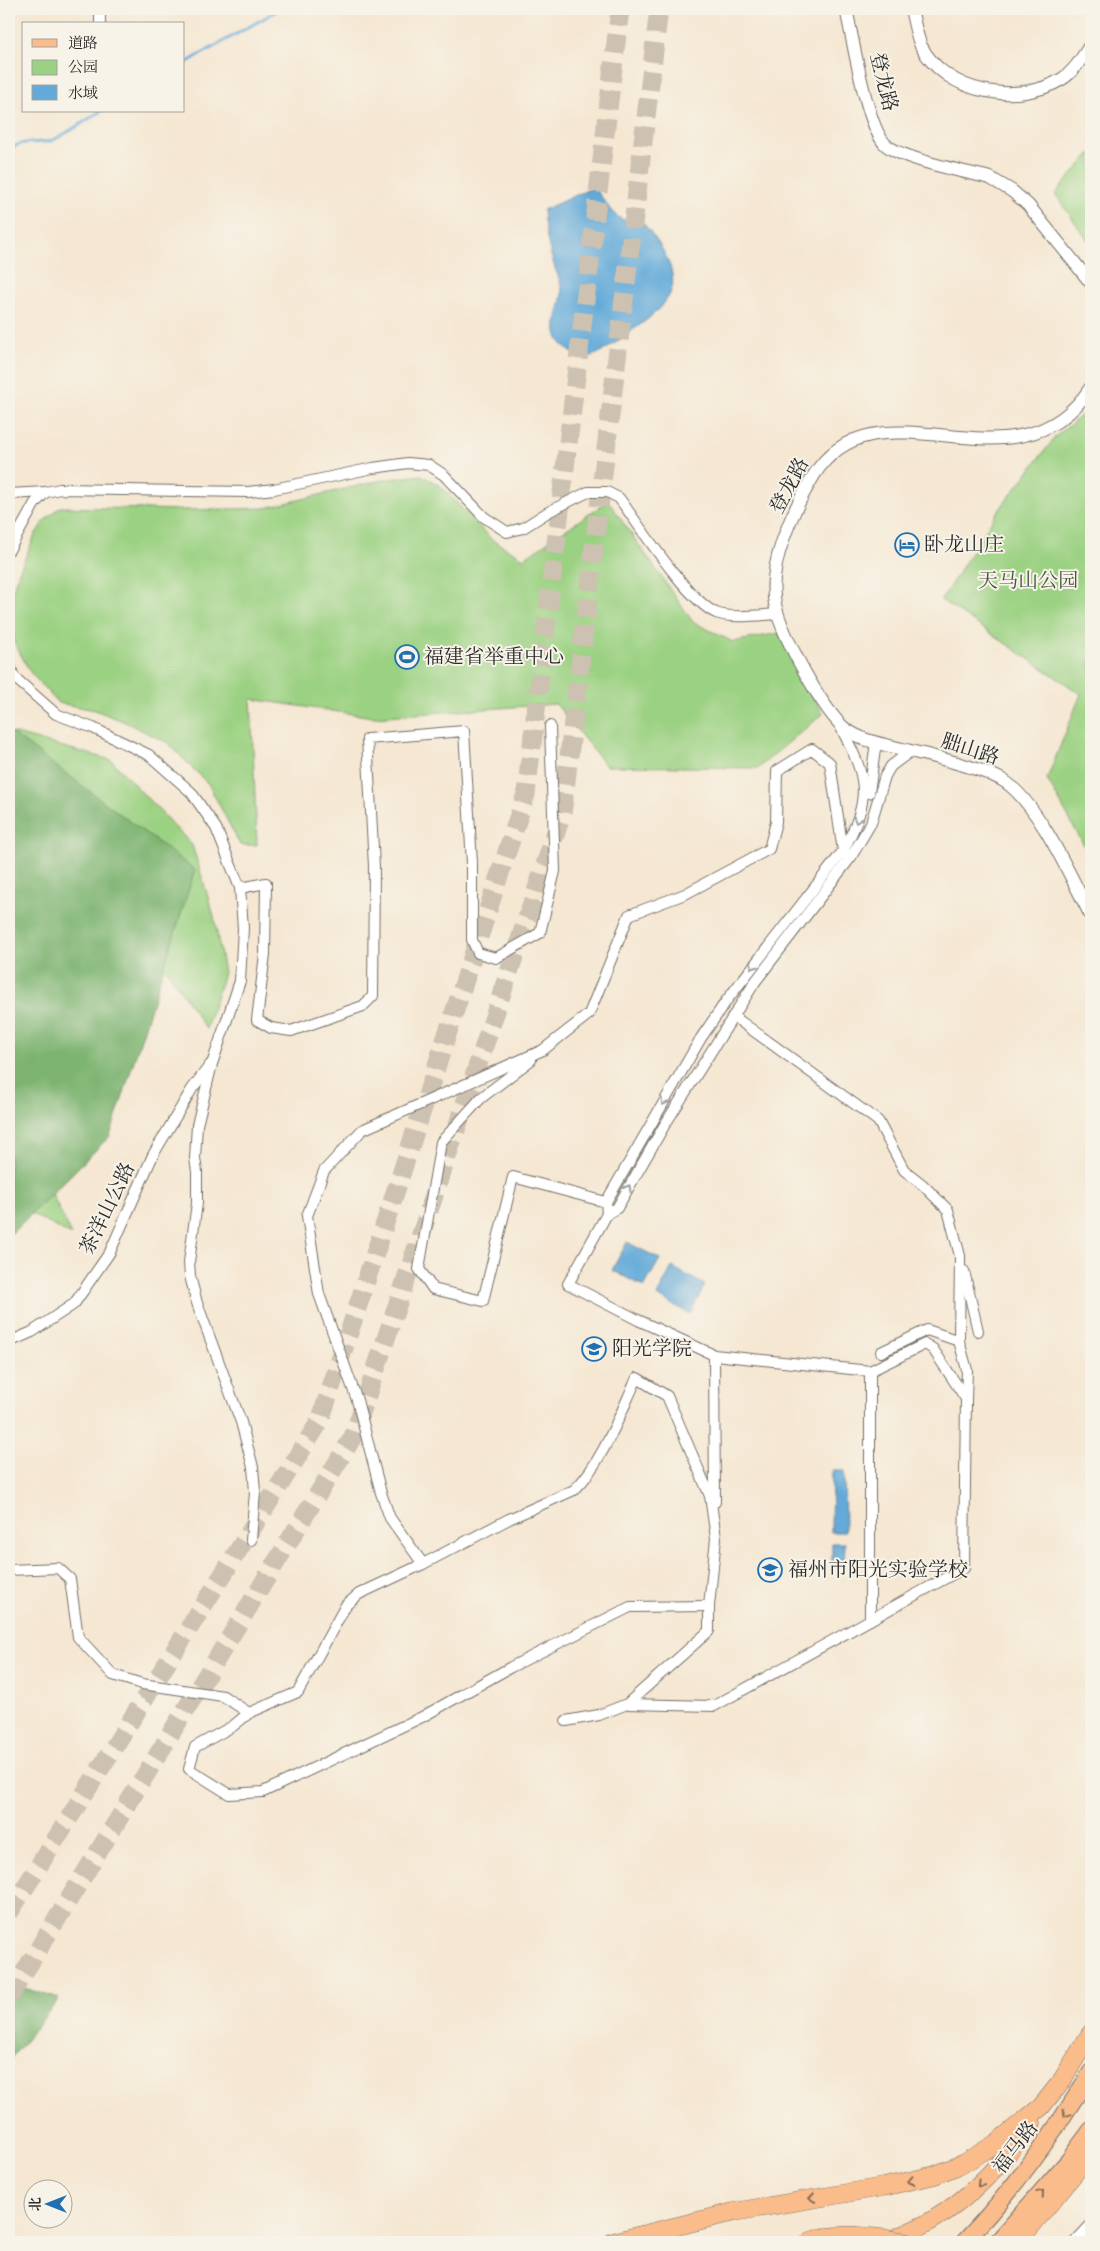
<svg xmlns="http://www.w3.org/2000/svg" width="1100" height="2251" viewBox="0 0 1100 2251" font-family="'IM FELL DW Pica','Noto Serif SC',serif">
	<rect width="100%" height="100%" fill="#f7f3e8"/>
	<filter id="ink" filterUnits="userSpaceOnUse"><feTurbulence type="fractalNoise" baseFrequency=".02" numOctaves="2"/><feDisplacementMap in="SourceGraphic" scale="10" xChannelSelector="R" yChannelSelector="G"/><feConvolveMatrix kernelMatrix="1 2 1 2 8 2 1 2 1" color-interpolation-filters="sRGB"/></filter>
	<filter id="wash" filterUnits="userSpaceOnUse"><feTurbulence type="fractalNoise" baseFrequency=".0096" numOctaves="4" result="noise"/><feDisplacementMap in="SourceGraphic" scale="20" xChannelSelector="R" yChannelSelector="G"/><feGaussianBlur stdDeviation="1.12" result="paint"/><feColorMatrix in="noise" values="0 0 0 0 0 0 0 0 0 0 0 0 0 0 0 0 0 1.4 0 .05"/><feComposite in="paint" operator="in"/></filter>
	<g filter="url(#wash)">
		<rect width="100%" height="100%" fill="#f5e7d2"/>
		<!-- green -->
		<g fill="#9bd182" stroke="#637e56">
			<path d="M1091 153V245L1055 194Z"/>
			<path d="M1091 408V858L1047 779 1081 694 941 600 996 514 1056 436Z"/>
			<path d="M421 475 441 486 492 540 524 558 608 501 693 622 733 642 779 633 823 714 758 768 606 766 556 704 373 717 251 699 257 845H240L209 785 168 743 125 722 95 710 58 703 30 672 14 642 9 607 16 579 35 535 44 521 60 507 187 510 265 508 382 480Z"/>
			<path d="M9 732 111 760 192 845 214 916 224 973 206 1029Z"/>
			<path d="M9 1100 71 1235 9 1202Z"/>
		</g>
		<!-- forest -->
		<g fill="#7cb370" stroke="#546f4e">
			<path d="M9 731 195 870 110 1136 9 1236Z"/>
			<path d="M9 1983 59 1999 9 2061Z"/>
		</g>
		<!-- water -->
		<g fill="#63aad9" stroke="#476a82">
			<path d="M594 187C614 212 610 220 644 224 659 242 684 276 667 299 658 313 640 325 627 334 616 342 601 355 587 357 577 357 564 349 559 340 550 325 562 307 562 291 561 281 556 272 553 262 548 245 544 227 543 210Z"/>
			<path d="M627 1242 660 1259 644 1287 612 1270Z"/>
			<path d="M672 1267 705 1285 690 1314 657 1296Z"/>
			<path d="M832 1471H844L845 1532H831Z"/>
			<path d="M832 1543H845L844 1567 832 1566Z"/>
		</g>
		<g fill="none" stroke-linecap="round" stroke-linejoin="round">
			<!-- stream -->
			<g stroke="#63aad9" stroke-width="3">
				<path d="M184 64 280 9"/>
				<path d="M9 151C21 138 35 145 50 141 61 138 90 118 101 111"/>
				<path d="M9 184V189"/>
			</g>
		</g>
	</g>
	<g filter="url(#ink)">
		<g fill="none" stroke-linecap="round" stroke-linejoin="round">
			<!-- motorway-tunnel -->
			<g stroke="#cdc1b1" stroke-width="19" stroke-dasharray="19 9" stroke-linecap="butt">
				<path d="M9 1913 320 1421 526 794 620 9"/>
				<path d="M9 1997 353 1437 562 814 659 9"/>
			</g>
			<!-- minor casing -->
			<g stroke="#726d65" stroke-width="12">
				<g id="minor">
					<path d="M100 24V9"/>
					<path d="M9 494 46 492"/>
					<path d="M9 550 35 503 46 492 60 489 248 492 274 489 373 468 408 463 429 465 444 475 484 517 507 532 523 528 548 512 588 492H607L619 498C639 525 688 601 716 613 731 619 761 615 778 614"/>
					<path d="M9 663 14 677 56 714 93 728 149 755 191 792 216 828 240 888 243 928 240 981 212 1064 197 1125 195 1158 197 1172V1203L189 1262 190 1276 197 1303 241 1422 253 1467 255 1492 251 1540"/>
					<path d="M840 726C868 779 872 796 843 851L727 1000 701 1038 606 1202 607 1214 617 1208 664 1126 755 982 851 857 871 823 885 776 891 766 911 751"/>
					<path d="M869 793 876 742"/>
					<path d="M240 888 266 883 265 954 257 1020 271 1028 291 1031 363 1006 373 996 374 866 367 739 464 731 472 863V940L478 953 496 958 540 933 555 871 550 726"/>
					<path d="M733 1016 878 1121 904 1170 923 1185 948 1210 960 1256 959 1341"/>
					<path d="M531 1060 481 1098 441 1142 419 1269 433 1289 483 1301 513 1177 606 1202"/>
					<path d="M607 1214 568 1284 638 1320 714 1355 870 1371 925 1344 933 1349 966 1399 964 1568 714 1706 627 1704"/>
					<path d="M964 1271 978 1331"/>
					<path d="M9 1342 32 1332 74 1304 110 1252 153 1155 192 1089 210 1065"/>
					<path d="M881 1352 927 1330 959 1341 967 1370 966 1399"/>
					<path d="M714 1355 715 1502"/>
					<path d="M423 1564 359 1594 346 1605 298 1692 249 1713 233 1726 195 1747 189 1769 229 1794 263 1792 422 1717 511 1667 630 1607 709 1606"/>
					<path d="M9 1570 58 1568 70 1579 78 1637 113 1675 142 1684 223 1696 249 1713"/>
					<path d="M870 1620V1371"/>
					<path d="M566 1721 599 1715 627 1704 709 1631V1606L716 1538 710 1496 667 1396 637 1378C621 1412 601 1465 574 1490L509 1519 423 1564 390 1518 381 1493 357 1400 319 1294 307 1216 324 1171 362 1130 543 1050 589 1014 629 915 685 894 769 849 776 822 777 771 812 749 830 763 843 851 851 857"/>
				</g>
			</g>
			<!-- tertiary casing -->
			<g stroke="#726d65" stroke-width="14">
				<g id="tertiary">
					<path d="M846 9C853 39 866 124 885 144 900 159 967 172 990 178L1012 191 1028 205 1091 283"/>
					<path d="M911 9C914 21 916 34 921 46 946 94 1018 106 1062 79 1075 71 1083 56 1091 44"/>
					<path d="M1091 387C1016 502 878 373 814 475 797 503 777 545 774 578 773 589 774 604 778 615 788 645 818 700 839 723 844 729 855 735 862 738 873 743 887 745 898 748 926 755 981 767 1004 781 1039 804 1071 878 1091 916"/>
					<path d="M1076 2242 1091 2226"/>
				</g>
			</g>
			<!-- primary casing -->
			<g stroke="#726d65" stroke-width="18">
				<g id="primary">
					<path d="M964 2242C1015 2188 1053 2135 1091 2072"/>
					<path d="M997 2242 1068 2161 1091 2130"/>
				</g>
			</g>
			<!-- trunk casing -->
			<g stroke="#726d65" stroke-width="19">
				<g id="trunk">
					<path d="M1057 2088 1091 2033"/>
					<path d="M613 2242 734 2212 883 2187 935 2175 964 2163 995 2144 1041 2107 1064 2078"/>
					<path d="M886 2242C901 2235 917 2229 931 2221 973 2197 1003 2161 1032 2123"/>
					<path d="M1018 2242 1091 2153"/>
				</g>
			</g>
			<!-- minor -->
			<use href="#minor" stroke="#fff" stroke-width="10"/>
			<!-- tertiary -->
			<use href="#tertiary" stroke="#fff" stroke-width="12"/>
			<!-- primary -->
			<use href="#primary" stroke="#fabc8b" stroke-width="16"/>
			<!-- trunk -->
			<use href="#trunk" stroke="#fabc8b" stroke-width="18"/>
			<!-- trunk-bridge casing -->
			<g stroke="#726d65" stroke-width="19" stroke-linecap="butt">
				<path id="trunk-bridge" d="M808 2242C834 2230 881 2238 908 2242"/>
			</g>
			<!-- trunk-bridge -->
			<use href="#trunk-bridge" stroke="#fabc8b" stroke-width="18"/>
		</g>
		<!-- one-way arrows -->
		<defs><path id="oneway-chevron" d="M-2-3.5L2.5 0L-2 3.5" fill="none" stroke-width="1.6" stroke-linecap="round" stroke-linejoin="round" transform="scale(1.25)"/></defs>
		<g stroke="#a0a0a0">
			<use href="#oneway-chevron" transform="translate(857 820) rotate(107)"/>
			<use href="#oneway-chevron" transform="translate(753 966) rotate(127)"/>
			<use href="#oneway-chevron" transform="translate(664 1102) rotate(120)"/>
			<use href="#oneway-chevron" transform="translate(628 1188) rotate(-60)"/>
		</g>
		<g stroke="#886c56">
			<use href="#oneway-chevron" transform="translate(1066 2114) rotate(121)"/>
			<use href="#oneway-chevron" transform="translate(911 2181) rotate(168)"/>
			<use href="#oneway-chevron" transform="translate(980 2184) rotate(135)"/>
			<use href="#oneway-chevron" transform="translate(1041 2193) rotate(-50)"/>
			<use href="#oneway-chevron" transform="translate(812 2198) rotate(171)"/>
		</g>
	</g>
	<!-- icons -->
	<defs>
		<g id="hotel-ring" transform="scale(1.25)"><circle r="9.5" fill="#f7f3e8" stroke="#1f6fb2" stroke-width="1.5"/><path d="M-6-4.5h1.5V1H6V5H4.5V3h-9V5H-6ZM-4 0a1.8 1.8 0 1 1 3.6 0ZM.5 0V-2.5h3Q6-2.5 6 0Z" fill="#1f6fb2"/></g>
		<g id="stadium-ring" transform="scale(1.25)"><circle r="9.5" fill="#f7f3e8" stroke="#1f6fb2" stroke-width="1.5"/><path d="M0-5a6.5 5 0 1 0 0 10a6.5 5 0 1 0 0-10ZM-3.5-1.8h7v3.6h-7Z" fill="#1f6fb2"/></g>
		<g id="university-ring" transform="scale(1.25)"><circle r="9.5" fill="#f7f3e8" stroke="#1f6fb2" stroke-width="1.5"/><path d="M0-5L7-2L0 1L-7-2ZM-4 1L0 2.5L4 1V4Q0 6-4 4Z" fill="#1f6fb2"/></g>
		<g id="school-ring" transform="scale(1.25)"><circle r="9.5" fill="#f7f3e8" stroke="#1f6fb2" stroke-width="1.5"/><path d="M0-5L7-2L0 1L-7-2ZM-4 1L0 2.5L4 1V4Q0 6-4 4Z" fill="#1f6fb2"/></g>
	</defs>
	<g fill-rule="evenodd">
		<use href="#hotel-ring" x="907" y="545"/>
		<use href="#stadium-ring" x="407" y="657"/>
		<use href="#university-ring" x="594" y="1349"/>
		<use href="#school-ring" x="770" y="1570"/>
	</g>
	<g text-anchor="middle" dominant-baseline="central" stroke-width="4" stroke-linejoin="round" paint-order="stroke">
		<!-- street labels -->
		<g font-size="20" fill="#2b2b2b" stroke="#f7f3e8">
			<text transform="translate(883 82) rotate(76)">登龙路</text>
			<text transform="translate(790 486) rotate(-62)">登龙路</text>
			<text transform="translate(970 750) rotate(18)">胐山路</text>
			<text transform="translate(108 1209) rotate(-64)">茶洋山公路</text>
			<text transform="translate(1016 2148) rotate(-53)">福马路</text>
		</g>
		<!-- poi labels -->
		<g font-size="20" fill="#2b2b2b" stroke="#f7f3e8" text-anchor="start">
			<text x="924" y="545">卧龙山庄</text>
			<text x="424" y="657">福建省举重中心</text>
			<text x="612" y="1349">阳光学院</text>
			<text x="788" y="1570">福州市阳光实验学校</text>
		</g>
		<!-- park labels -->
		<g font-size="20" fill="#475441" stroke="#f7f3e8">
			<text x="1028" y="581">天马山公园</text>
		</g>
	</g>
	<!-- margin -->
	<rect width="1100" height="2251" fill="none" stroke="#f7f3e8" stroke-width="30"/>
	<!-- legend -->
	<rect x="22" y="22" width="162" height="90" fill="#f7f3e8" stroke="#a5a39c"/>
	<rect x="32" y="39" width="25" height="8" fill="#fabc8b" stroke="#a5a39c"/>
	<text x="68" y="48" font-size="15" fill="#2b2b2b">道路</text>
	<rect x="32" y="60" width="25" height="15" fill="#9bd182" stroke="#a5a39c"/>
	<text x="68" y="72" font-size="15" fill="#2b2b2b">公园</text>
	<rect x="32" y="85" width="25" height="15" fill="#63aad9" stroke="#a5a39c"/>
	<text x="68" y="98" font-size="15" fill="#2b2b2b">水域</text>
	<!-- north arrow -->
	<g transform="translate(48 2204) rotate(270)"><circle r="24" fill="#f7f3e8" stroke="#a5a39c"/>
	<path d="M0-4L9 19L0 12L-9 19Z" fill="#1f6fb2"/>
	<text y="-8" font-size="14" font-weight="bold" text-anchor="middle" fill="#2b2b2b">北</text>
	</g>
</svg>
